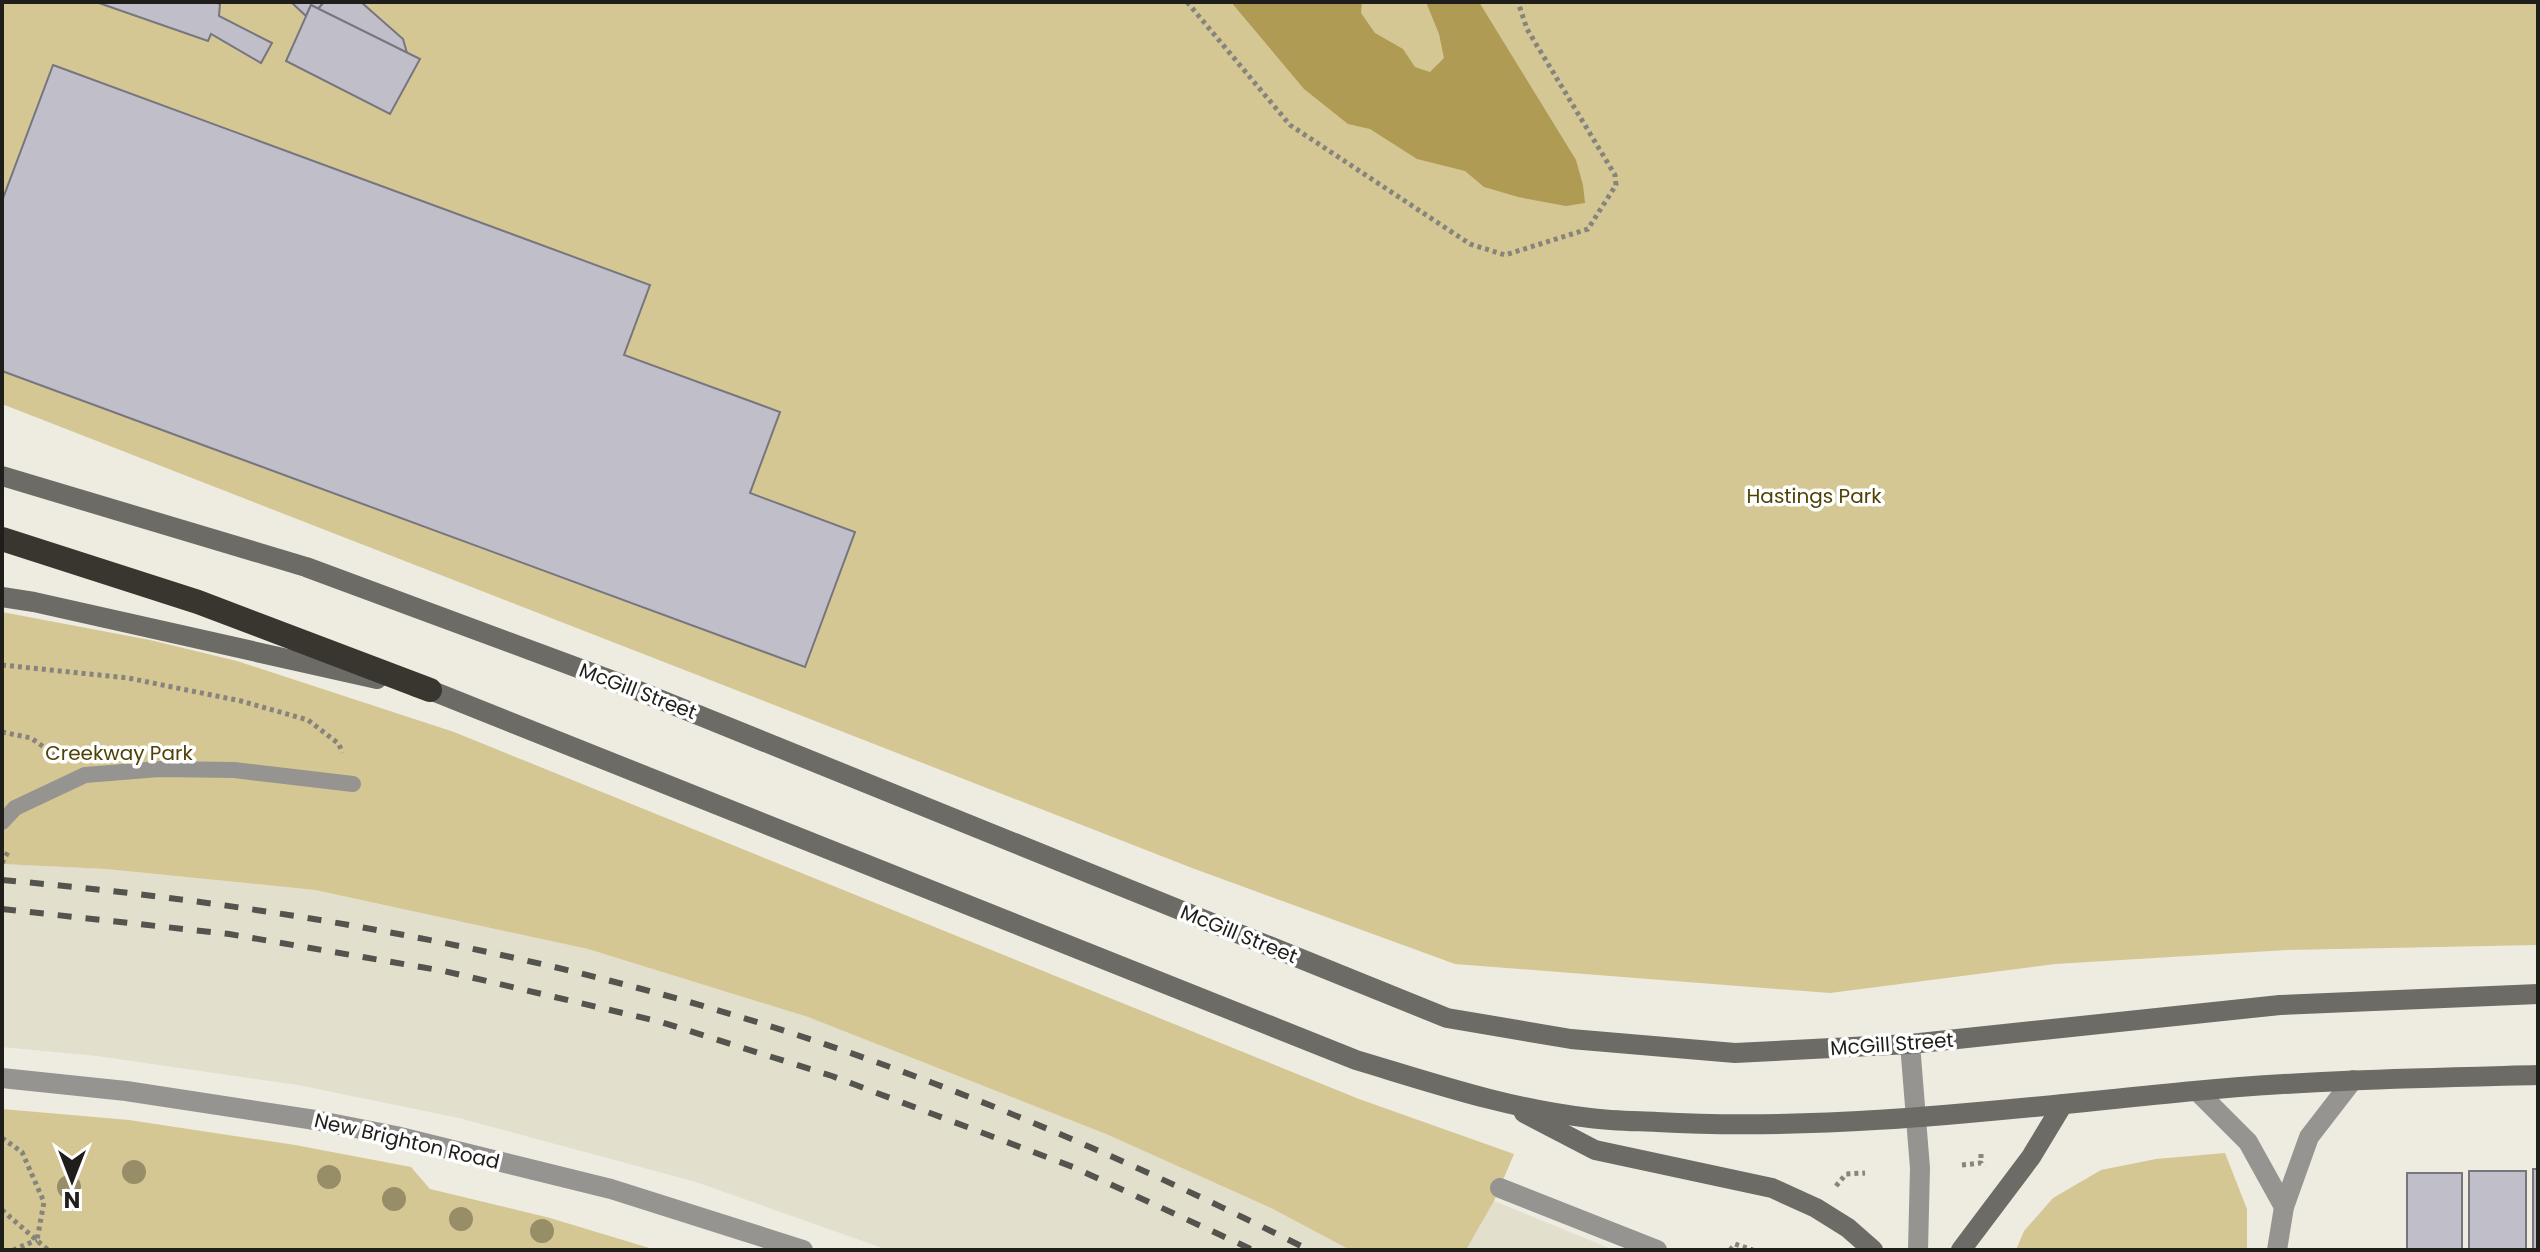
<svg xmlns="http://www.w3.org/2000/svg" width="2540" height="1252" viewBox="0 0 2540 1252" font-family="Poppins,sans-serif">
	<rect width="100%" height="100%" fill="#eeebe1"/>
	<!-- built -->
	<g fill="#e3dfcd">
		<path d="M2 864 106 869 315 890 588 949 808 1017 1106 1134 1271 1208 1350 1250H888L696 1182 459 1118 298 1085 97 1056 2 1047Z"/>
		<path d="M1494 1201 1614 1250H1466Z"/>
	</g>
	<!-- green -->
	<g fill="#d5c794">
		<path d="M2 2H2538V945L2287 950 2055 964 1830 993 1817 992 1455 964 1192 868 2 404Z"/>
		<path d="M2 612 150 640 237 661 454 732 1359 1099 1514 1154 1494 1201 1466 1250H1350L1271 1208 1106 1134 808 1017 588 949 315 890 106 869 2 864Z"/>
		<path d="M2 1109 129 1120 295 1145 411 1167 430 1189 550 1218 656 1250H2Z"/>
		<path d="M2225 1153 2247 1209V1250H2016L2024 1231 2053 1198 2101 1170 2156 1159Z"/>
	</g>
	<!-- water -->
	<path fill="#af9b53" d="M1231 2H1362L1361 13 1375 33 1403 49 1415 67 1430 72 1444 58 1439 34 1426 2H1479L1576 160 1583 185 1585 203 1566 206 1518 197 1484 187 1465 171 1417 159 1370 129 1348 124 1304 89Z"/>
	<!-- building -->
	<g fill="#c0bec8" stroke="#77767f" stroke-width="2">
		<path d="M96 2H215L220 4 219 16 272 43 261 63 211 34 208 41Z"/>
		<path d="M291 2H324L318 9 311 5 306 16Z"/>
		<path d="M324 2H361L403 39 407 53 318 9Z"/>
		<path d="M311 5 420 59 390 114 286 61Z"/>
		<path d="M53 65 650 285 624 355 780 412 750 493 855 532 805 667 2 371V201Z"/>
		<rect x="2533" y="1169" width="5" height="81"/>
		<rect x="2469" y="1171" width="57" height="79"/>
		<rect x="2407" y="1173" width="55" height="77"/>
	</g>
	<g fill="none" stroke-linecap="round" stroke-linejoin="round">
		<!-- path -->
		<g stroke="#86847d" stroke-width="5" stroke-dasharray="4 4" stroke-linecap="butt">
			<path d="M1187 2 1290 125 1470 244 1505 255 1588 229 1616 185 1615 175 1527 29 1518 2"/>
			<path d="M2 665 128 678 241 701 308 720 339 744 342 753"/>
			<path d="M2 732 31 738 58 757"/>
			<path d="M2 863 9 850"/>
			<path d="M2 1138 22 1152 44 1202 37 1240"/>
			<path d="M1981 1154V1163"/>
			<path d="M1962 1165 1981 1163 1985 1166"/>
			<path d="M1836 1186 1846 1174 1865 1173"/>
			<path d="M2 1210 48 1250"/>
			<path d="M13 1250 37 1240"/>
			<path d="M1730 1250 1735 1244 1753 1250"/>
		</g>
		<!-- service -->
		<path stroke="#959490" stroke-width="16" d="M2 822 15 808 85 775 159 769 234 770 353 784"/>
		<!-- minor -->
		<g stroke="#959490" stroke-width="20">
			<path d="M1910 1044 1920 1168 1918 1250"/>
			<path d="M2 1078 126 1091 315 1120 396 1136 611 1189 803 1250"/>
			<path d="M2197 1091 2248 1142 2284 1207"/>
			<path d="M1500 1188 1657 1250"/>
			<path d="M2277 1250 2284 1207 2309 1137 2353 1080"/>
		</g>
		<!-- secondary -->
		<g stroke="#6c6b65" stroke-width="20">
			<path d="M2 476 306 567 624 685 1447 1018 1571 1039 1735 1053 1910 1044 2280 1005 2538 994"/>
			<path d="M2 597 34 602 377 679"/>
			<path d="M416 687 430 690 1356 1060C1433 1083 1509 1109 1590 1118 1612 1121 1635 1121 1657 1122 1837 1132 2015 1108 2194 1091 2308 1080 2423 1078 2538 1075"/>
			<path d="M1524 1113 1595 1150 1772 1188 1816 1208 1848 1228 1873 1250"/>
			<path d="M1961 1250 2031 1157 2063 1104"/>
		</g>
		<!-- motorway -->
		<path stroke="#38362e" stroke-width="24" d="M2 539 198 602 430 690"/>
		<!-- rail -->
		<g stroke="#55534e" stroke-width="6" stroke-dasharray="14 14" stroke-linecap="butt">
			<path d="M2 880C217 899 430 933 638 988 871 1049 1094 1142 1309 1250"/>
			<path d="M2 909 229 934 444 971 661 1022 832 1076 1073 1167 1253 1250"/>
		</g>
	</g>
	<!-- trees -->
	<g fill="#978e68">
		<circle cx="134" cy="1172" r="12"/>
		<circle cx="329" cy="1177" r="12"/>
		<circle cx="69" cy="1187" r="12"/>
		<circle cx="394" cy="1199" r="12"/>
		<circle cx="461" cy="1219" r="12"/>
		<circle cx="542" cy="1231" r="12"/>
	</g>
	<g text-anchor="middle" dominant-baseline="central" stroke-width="7" stroke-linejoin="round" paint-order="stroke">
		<!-- park labels -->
		<g font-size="20" fill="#504205" stroke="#fff">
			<text x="1814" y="496">Hastings Park</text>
			<text x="119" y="753">Creekway Park</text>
		</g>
		<!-- street labels -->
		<g font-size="20" fill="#1f1e1a" stroke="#fff">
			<text transform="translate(638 691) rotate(21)">McGill Street</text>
			<text transform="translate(1239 934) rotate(22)">McGill Street</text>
			<text transform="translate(1892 1044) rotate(-4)">McGill Street</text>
			<text transform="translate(407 1141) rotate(13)">New Brighton Road</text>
		</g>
	</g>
	<!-- border -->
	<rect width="2540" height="1252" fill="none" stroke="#1f1e1a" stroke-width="8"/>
	<!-- north arrow -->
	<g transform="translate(72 1180) rotate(180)" stroke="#ffffff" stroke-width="6" paint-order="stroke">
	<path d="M0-6L14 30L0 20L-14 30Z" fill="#1f1e1a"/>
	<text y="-12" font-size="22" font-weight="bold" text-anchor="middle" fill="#1f1e1a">N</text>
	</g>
</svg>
